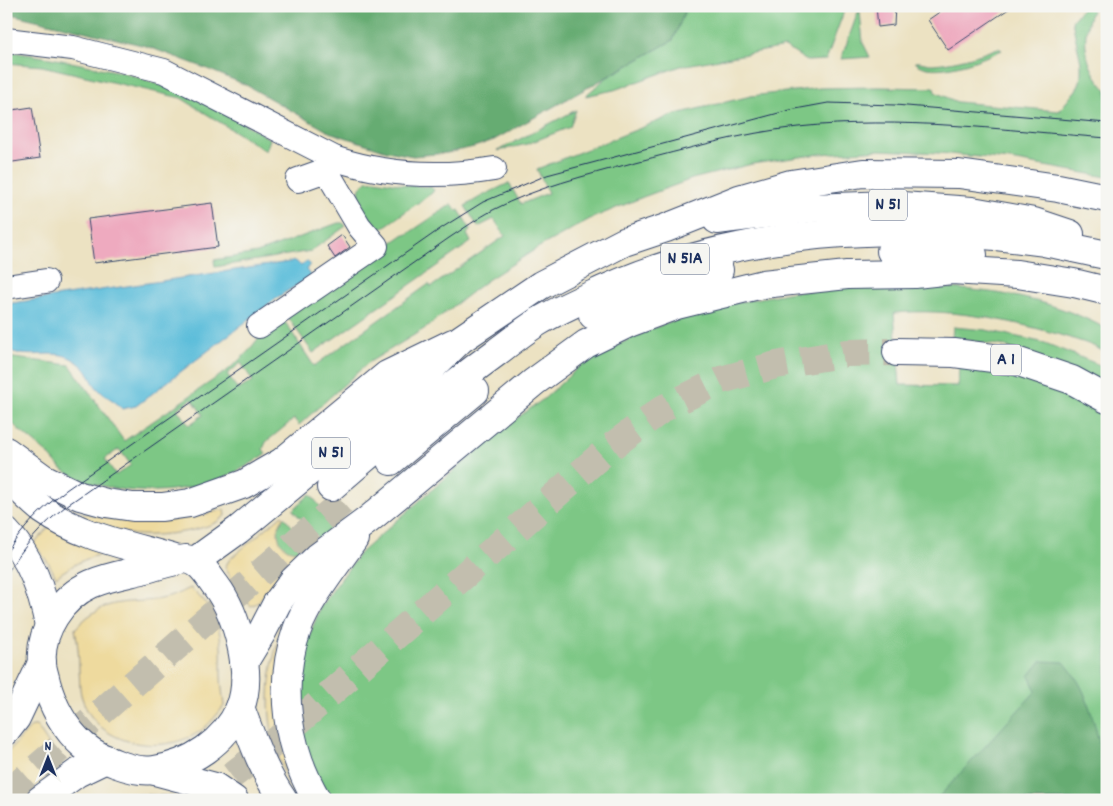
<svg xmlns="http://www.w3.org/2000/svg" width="1113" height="806" viewBox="0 0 1113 806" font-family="Dekko,sans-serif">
	<rect width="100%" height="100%" fill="#f6f6f2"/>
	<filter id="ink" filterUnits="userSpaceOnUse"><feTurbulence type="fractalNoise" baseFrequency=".02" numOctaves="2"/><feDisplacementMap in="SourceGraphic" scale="10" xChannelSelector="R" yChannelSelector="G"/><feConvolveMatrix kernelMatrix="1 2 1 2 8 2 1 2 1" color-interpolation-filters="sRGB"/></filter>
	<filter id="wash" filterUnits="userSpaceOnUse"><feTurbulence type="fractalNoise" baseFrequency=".0096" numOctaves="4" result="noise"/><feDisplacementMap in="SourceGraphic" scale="20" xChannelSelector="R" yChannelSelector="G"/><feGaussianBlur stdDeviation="1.12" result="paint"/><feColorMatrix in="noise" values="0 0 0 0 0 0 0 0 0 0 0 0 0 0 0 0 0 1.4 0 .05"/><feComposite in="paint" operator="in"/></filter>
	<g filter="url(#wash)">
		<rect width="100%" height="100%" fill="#ece2c2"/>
		<!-- green -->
		<g fill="#7dc785" stroke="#4c7b72" fill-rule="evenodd">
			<path d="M687 6H846L826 60 807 61 785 47 681 66 614 90 585 96 606 78 673 40Z"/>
			<path d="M1084 6H1094C1080 36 1083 66 1107 90V177L1010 160 939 153 880 150 820 154 752 164 692 179 643 197 590 219 539 247 486 281 424 329 368 363 299 425 294 419 266 442 263 449 266 454C252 463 238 472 222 478 175 496 111 497 66 472 58 467 53 459 47 453 33 441 19 431 6 417V357L70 365 124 441 228 370 246 354 261 335 283 319 314 366 429 284 431 287 505 236 494 219 478 227 465 206 482 196 509 183 521 204 548 193 537 169 676 114 751 96 820 88 878 87 934 88 935 92 957 102 1059 111 1076 90 1080 82 1081 73V63L1072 21ZM241 363 253 381 238 390 227 374ZM192 399 203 415 189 425 177 409ZM119 449 131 465 116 475 105 459Z"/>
			<path d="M858 12H860L863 43 870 57 841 59Z"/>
			<path d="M998 48 1002 50C982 59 933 79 915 62 922 61 927 65 934 64 957 62 977 56 998 48Z"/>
			<path d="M6 51 51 58 125 73 166 87 218 108 270 139 266 151 181 98 42 66 6 63Z"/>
			<path d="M576 110 570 127 527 144 497 151Z"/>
			<path d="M375 180 404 185 431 187 434 190 432 193 381 229H375L360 210 358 200 360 188 367 181Z"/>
			<path d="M452 204 457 211 459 210 471 230 467 234 471 242 313 353 287 316 404 234 406 235Z"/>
			<path d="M338 223H343L346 226 311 251 215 267 214 260 257 253Z"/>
			<path d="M874 286C958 287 1031 288 1107 329V354C1092 343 1075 340 1057 334 1004 319 949 308 894 313L900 385 958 386 959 365C971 366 983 367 994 369 1033 376 1072 395 1107 413V800H325L302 739 298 694 304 649 321 606 360 553 458 467 520 416 545 398 581 365 598 354 654 328 688 315 719 306 792 292Z"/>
			<path d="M953 327 986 330 1045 343 1107 368V386L1005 346 952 338Z"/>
			<path d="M310 494 335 525 319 539 293 510Z"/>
			<path d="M284 517 310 547C287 560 268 538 284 517Z"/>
		</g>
		<!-- forest -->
		<g fill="#66ac72" stroke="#406e68">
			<path d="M6 6H687L673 40 494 140 474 147 447 153 413 156 387 151 329 132 246 85 200 66 146 46 6 13Z"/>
			<path d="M1041 661 1064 662C1073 673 1081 684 1086 698 1096 723 1107 773 1107 800H936L1036 691 1029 676Z"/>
		</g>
		<!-- sand -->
		<g fill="#eeda9e" stroke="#84847e">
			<path d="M221 510 225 511 226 514C216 532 149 538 130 534 112 530 95 522 78 516L82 513H85C138 526 169 524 221 510Z"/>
			<path d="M282 515 284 517C268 538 287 560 310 547L283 573 257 603 251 606C247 603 226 571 225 567L230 559Z"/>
			<path d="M50 526 115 551C92 555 74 563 56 577L49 564 34 544Z"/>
			<path d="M191 588C196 593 202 599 207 605 224 626 221 650 221 675 221 685 223 696 224 706 215 717 207 728 194 735 155 755 96 744 82 698 79 690 80 680 79 671 79 657 78 643 75 629 109 591 132 608 173 596 179 594 185 590 191 588Z"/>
			<path d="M303 591 300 605 296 787 294 788C287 782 283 770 280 761 259 705 269 639 303 591Z"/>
			<path d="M32 726H36L38 728 62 764 19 800H10L6 795V754Z"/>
			<path d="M128 794 169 796 193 800H94L114 795Z"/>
		</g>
		<!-- water -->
		<path fill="#5cbdda" stroke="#3c769c" d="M296 261 301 266 306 261 310 264 306 270 312 276 281 295 136 406 122 409C117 401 105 397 98 389 92 383 90 373 83 367 63 347 45 357 21 354 16 353 11 351 6 350V304Z"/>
		<g id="blocks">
			<!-- building -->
			<g fill="#eeaabf">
				<path d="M876 6H895L894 25 878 27Z"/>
				<path d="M948 6H1013L948 50 928 20Z"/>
				<path d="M32 107 40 158 6 163V111Z"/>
				<path d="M212 203 218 247 94 263 88 219Z"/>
				<path d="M342 235 350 247 335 258 327 246Z"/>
			</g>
		</g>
	</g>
	<g filter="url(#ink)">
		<use href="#blocks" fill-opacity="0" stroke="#3a4a6d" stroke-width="1"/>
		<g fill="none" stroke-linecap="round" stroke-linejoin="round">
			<!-- highway-tunnel -->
			<g stroke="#c2beae" stroke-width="28" stroke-dasharray="28 14" stroke-linecap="butt">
				<path d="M6 795 342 502"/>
				<path d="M197 800 210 792 267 749 608 449 664 408 721 380 776 365 847 353 897 352"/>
			</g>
			<!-- minor casing -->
			<g stroke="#3a4a6d" stroke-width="26">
				<g id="minor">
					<path d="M6 40 73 48 164 71 336 159C389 176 440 178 494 169"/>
					<path d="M298 180 326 170 336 159"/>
					<path d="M6 287 46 281"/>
					<path d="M259 326 376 246 359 226 326 170"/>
				</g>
			</g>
			<!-- major casing -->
			<g stroke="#3a4a6d" stroke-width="30">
				<g id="major">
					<path d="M6 451 43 478 80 496 106 503 133 507H162L190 503 244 484 282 462 387 375 453 343"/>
					<path d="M6 476C18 487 30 500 43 510 82 538 133 546 178 560"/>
					<path d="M6 532C31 557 42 592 49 625"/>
					<path d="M186 559C201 561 207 574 216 586 237 614 254 674 240 708 225 742 190 765 154 770 133 773 100 759 84 746 65 730 52 705 46 682 45 676 42 669 42 663 39 631 62 597 91 584 107 577 125 574 142 570 157 566 171 561 186 559Z"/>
					<path d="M240 707C252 739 263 771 283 800"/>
					<path d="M6 731 16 718 42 663"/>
					<path d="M155 771 215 787 234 800"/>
					<path d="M40 800 77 773 106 759"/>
				</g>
			</g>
			<!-- highway casing -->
			<g stroke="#3a4a6d" stroke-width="30">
				<g id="highway">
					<path d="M717 220 812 208 888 205 972 211 1034 222 1070 234"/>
					<path d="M891 251H920L973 255"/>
					<path d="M593 315C634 297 675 281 719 270"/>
					<path d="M897 352 954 353 1016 361 1072 380 1107 399"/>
					<path d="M391 461 475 391"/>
					<path d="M331 487C385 441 439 394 497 352 510 342 524 331 538 322 558 310 581 300 603 290 740 228 897 221 1044 242 1065 246 1086 251 1107 255"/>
					<path d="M195 561 238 530 324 459 428 371 461 339 541 285 624 242 666 228 739 199 791 184 863 173 959 174 1058 188 1107 198"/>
					<path d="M244 662 261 634 277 603 294 580 318 557 368 520 534 382 586 344 629 323 677 305 763 284 847 275 915 274 952 270 1017 274 1074 283 1107 291"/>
					<path d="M317 800C287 749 277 686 297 630 307 601 336 565 354 539"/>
				</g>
			</g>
			<!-- minor -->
			<use href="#minor" stroke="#fff" stroke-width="24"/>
			<!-- major -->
			<use href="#major" stroke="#fff" stroke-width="28"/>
			<!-- highway -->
			<use href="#highway" stroke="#fff" stroke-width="28"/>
			<!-- tram -->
			<g stroke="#1b2f5e" stroke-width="1">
				<path d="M6 553C23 528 42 508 66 490L443 227 483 202 547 175 790 110 828 103 895 105 1107 123"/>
				<path d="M6 575C22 548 42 525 66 506L449 238C463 229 478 218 493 210 537 187 585 176 632 163 686 149 742 133 798 127 901 116 1004 130 1107 138"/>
			</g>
		</g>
	</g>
	<g text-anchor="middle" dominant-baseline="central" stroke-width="4" stroke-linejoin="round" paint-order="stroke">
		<!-- shield labels -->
		<g fill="#f6f6f2" stroke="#5d6b8a" stroke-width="1">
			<rect x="869" y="189.5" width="38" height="31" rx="4"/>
			<rect x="661" y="243.5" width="48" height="31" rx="4"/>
			<rect x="991" y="344.5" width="30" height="31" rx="4"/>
			<rect x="312" y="437.5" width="38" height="31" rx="4"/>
		</g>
		<g font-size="18" font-weight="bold" fill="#1b2f5e">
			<text x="888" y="205">N 51</text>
			<text x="685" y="259">N 51A</text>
			<text x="1006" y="360">A 1</text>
			<text x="331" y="453">N 51</text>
		</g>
	</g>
	<!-- margin -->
	<rect width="1113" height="806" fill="none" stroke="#f6f6f2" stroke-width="25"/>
	<!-- north arrow -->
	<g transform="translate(48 758)" stroke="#f6f6f2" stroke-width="4" paint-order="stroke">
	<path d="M0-4L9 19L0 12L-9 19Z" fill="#1b2f5e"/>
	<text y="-8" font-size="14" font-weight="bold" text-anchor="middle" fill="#1b2f5e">N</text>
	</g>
</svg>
